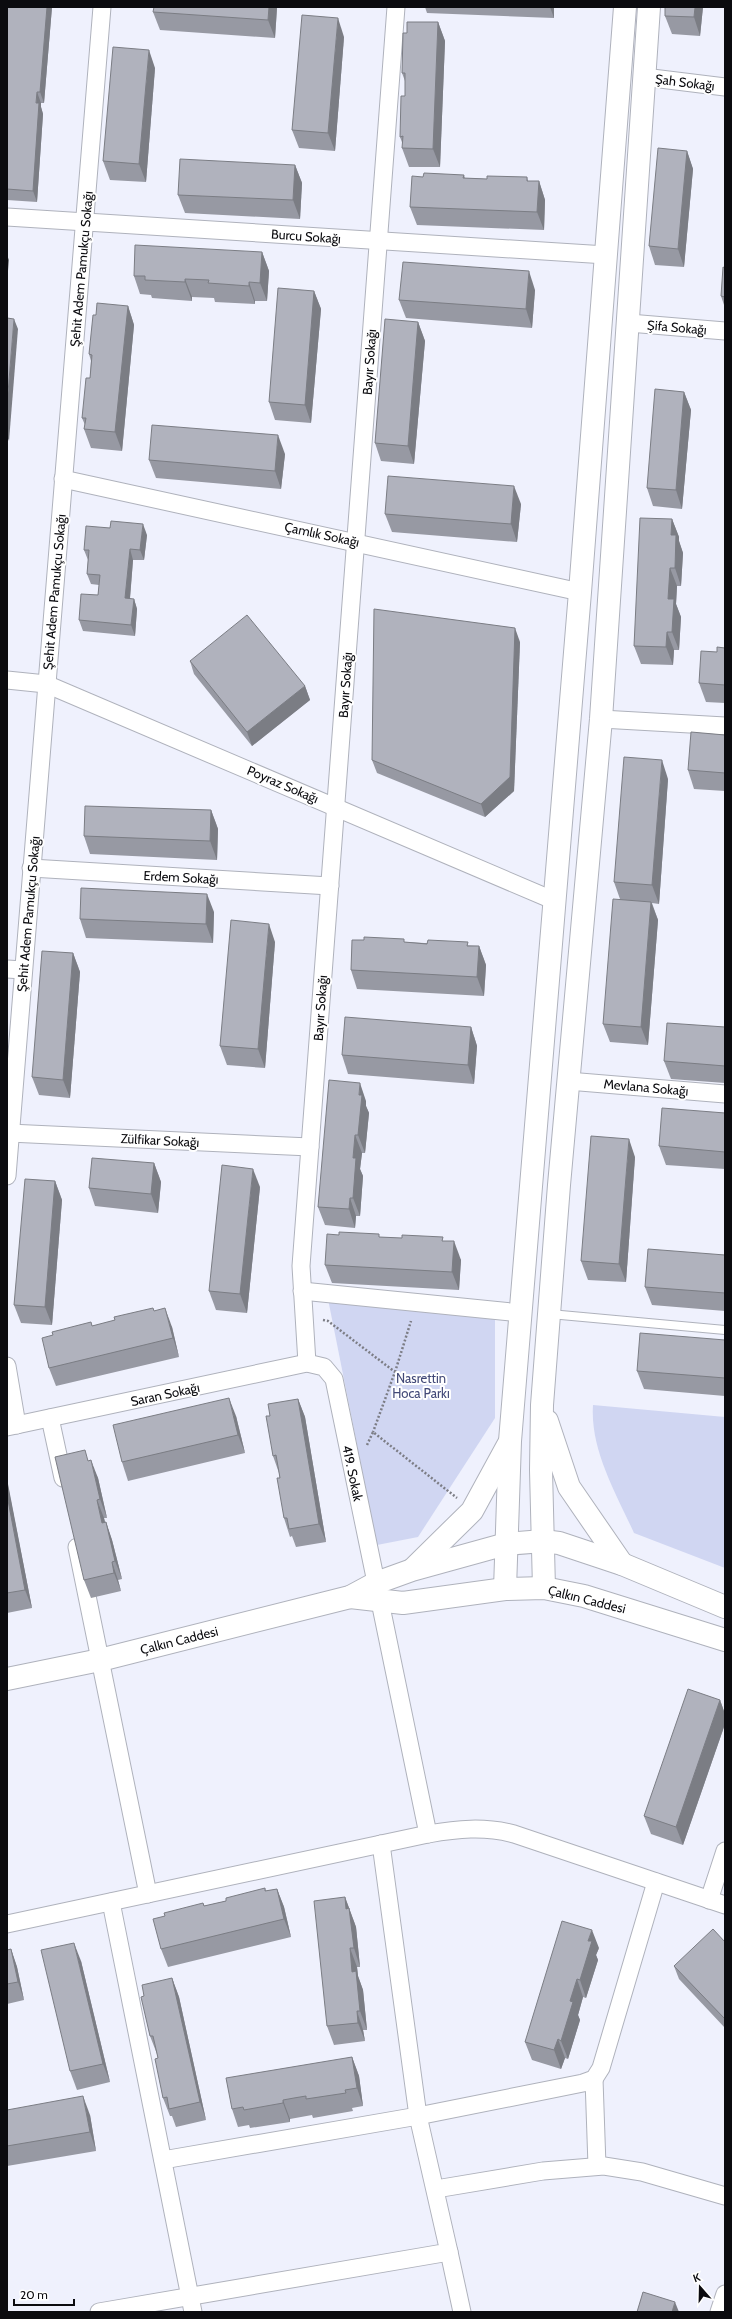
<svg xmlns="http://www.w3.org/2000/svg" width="732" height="2319" viewBox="0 0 732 2319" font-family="Cabin,sans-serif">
	<rect width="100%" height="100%" fill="#eff1fd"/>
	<!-- green -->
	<g fill="#d0d6f2">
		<path d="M328 1299 495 1316V1418L418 1537 377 1545Z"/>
		<path d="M593 1405 725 1417V1568L634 1533C616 1493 590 1450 593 1405Z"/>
	</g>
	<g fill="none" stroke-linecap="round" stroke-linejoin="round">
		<!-- service casing -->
		<g stroke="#afb2bc" stroke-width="10">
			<path id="service" d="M550 1314 725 1330"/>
		</g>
		<!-- minor casing -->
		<g stroke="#afb2bc" stroke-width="19">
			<g id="minor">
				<path d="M644 77 725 87"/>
				<path d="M7 217 606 255"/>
				<path d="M629 323 725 331"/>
				<path d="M63 479 580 592"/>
				<path d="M7 680 46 684 555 901"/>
				<path d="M601 719 725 726"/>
				<path d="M31 868 330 886"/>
				<path d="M7 969 23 970"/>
				<path d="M568 1081 725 1094"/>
				<path d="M9 1133 310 1147"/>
				<path d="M7 1176 102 7"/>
				<path d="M302 1291 521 1313"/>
				<path d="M307 1363 301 1266 396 7"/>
				<path d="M7 1366 17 1425"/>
				<path d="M50 1418 63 1478"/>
				<path d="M7 1427 307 1363 324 1367 334 1379 428 1834"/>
				<path d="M77 1547 148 1894"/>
				<path d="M709 1900 725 1851"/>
				<path d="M111 1902 193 2312"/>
				<path d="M7 1924 428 1834C457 1829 484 1826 514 1834L725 1905"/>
				<path d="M594 2079 597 2166"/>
				<path d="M163 2160 418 2116 583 2083 594 2079 601 2068 656 1882"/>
				<path d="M436 2189 543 2171 604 2166 642 2172 725 2196"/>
				<path d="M449 2252 462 2312"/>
				<path d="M99 2312 449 2252 418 2116 381 1844"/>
				<path d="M719 2312 725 2294"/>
			</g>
		</g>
		<!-- secondary casing -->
		<g stroke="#afb2bc" stroke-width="24">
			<g id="secondary">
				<path d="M547 1421 569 1487 622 1564"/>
				<path d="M414 1568 472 1511 508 1445"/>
				<path d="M544 1588 541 1470 542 1405 559 1185 601 719 649 7"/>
				<path d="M505 1589 510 1441 580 592 625 7"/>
				<path d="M350 1597 403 1603 505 1589 544 1588 584 1596 725 1640"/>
				<path d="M7 1679 100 1660 350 1597 376 1583 412 1570 506 1544 543 1541 559 1543 622 1564 725 1607"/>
			</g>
		</g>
		<!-- path -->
		<g stroke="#7c7d85" stroke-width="2.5" stroke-dasharray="2 2" stroke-linecap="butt">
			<path d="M323 1320 328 1321 395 1372 373 1432"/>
			<path d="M395 1372 411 1321"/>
			<path d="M367 1445 373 1432 457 1498"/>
		</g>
		<!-- service -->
		<use href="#service" stroke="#fff" stroke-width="8"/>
		<!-- minor -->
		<use href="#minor" stroke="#fff" stroke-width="17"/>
		<!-- secondary -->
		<use href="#secondary" stroke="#fff" stroke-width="22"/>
	</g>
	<!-- wall -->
	<g fill="#9799a3">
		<path d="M7 7H52L44 103H41V107L43 114 37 202 7 200Z"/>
		<path d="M277 7 275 38 160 30 153 12Z"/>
		<path d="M425 7H554V18L427 13Z"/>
		<path d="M703 7 700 36 672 34 665 16Z"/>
		<path d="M438 22 445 41 440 167H409L402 148 403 145 400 137 405 96V81L402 73 407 33Z"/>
		<path d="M344 37 335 151 299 148 292 130Z"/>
		<path d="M155 68 146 182 110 180 103 161Z"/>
		<path d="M687 151 693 169 684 267 655 265 649 246Z"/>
		<path d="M295 165 302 183 300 219 185 213 178 195Z"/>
		<path d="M464 175 465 178 487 179 527 177 528 181H539L545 200 544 230 417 225 410 207 423 177Z"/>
		<path d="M262 252 269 271 267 301H255V304L215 302 214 298 192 297V301L152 298 151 295 140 294 134 276Z"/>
		<path d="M725 268V308L721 296Z"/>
		<path d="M535 290 532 328 406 318 399 300Z"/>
		<path d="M314 291 321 309 311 423 275 420 269 402Z"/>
		<path d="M128 306 134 325 122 451 91 448 84 429 85 425 82 418 90 378 91 361 89 354 96 315Z"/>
		<path d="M418 322 425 341 414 464 381 461 375 443Z"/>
		<path d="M684 392 691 410 682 509 653 506 647 488Z"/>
		<path d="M285 454 281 489 156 478 149 460Z"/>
		<path d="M521 504 517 542 392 532 385 514Z"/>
		<path d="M672 519 679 537V541L683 553 681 586H677L676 604 681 617 679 650H674L673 665 641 664 634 646Z"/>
		<path d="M147 535 144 560H133L130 599H134L137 609 135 636 83 631 79 620 98 595 99 585 91 584 87 574 88 560 84 550Z"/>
		<path d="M520 642 514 791 485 817 377 773 372 760Z"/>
		<path d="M725 648V703L706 702 699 683 717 652Z"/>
		<path d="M190 661 305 686 310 700 252 746 194 674Z"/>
		<path d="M725 735V791L694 789 688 770Z"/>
		<path d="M668 779 659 904 652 903 658 920 648 1045 610 1042 603 1024 620 899 614 882Z"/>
		<path d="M211 810 218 829 217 860 90 854 84 836Z"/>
		<path d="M214 912 213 943 86 938 80 919Z"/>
		<path d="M275 942 265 1068 227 1065 220 1046Z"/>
		<path d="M406 942 479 946 486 965 484 996 357 989 351 970Z"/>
		<path d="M73 953 80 972 70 1098 39 1095 32 1077Z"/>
		<path d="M471 1027 477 1046 474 1084 348 1074 342 1055Z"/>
		<path d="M725 1027V1083L671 1079 664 1061Z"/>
		<path d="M366 1101V1106L369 1113 365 1153H362L360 1169 363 1176 360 1216H356L355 1228 325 1225 318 1207Z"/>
		<path d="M725 1113V1169L666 1165 659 1146Z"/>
		<path d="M635 1157 626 1282 588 1280 581 1261Z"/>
		<path d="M154 1163 161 1182 158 1213 95 1206 89 1188Z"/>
		<path d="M55 1181 62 1200 52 1325 21 1323 14 1305Z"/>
		<path d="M260 1187 247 1313 216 1310 209 1291Z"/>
		<path d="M380 1237 444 1241 461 1260 459 1290 332 1283 325 1265Z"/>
		<path d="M725 1255V1311L652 1305 645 1287Z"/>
		<path d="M154 1311 172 1327 179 1357 56 1386 49 1368 93 1326Z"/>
		<path d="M725 1340V1396L644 1389 637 1371Z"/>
		<path d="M298 1399 305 1417 326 1542 296 1547 292 1536 290 1537 284 1518 279 1473 273 1456 270 1416Z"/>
		<path d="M236 1416 245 1453 128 1481 122 1462Z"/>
		<path d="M89 1461 98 1478 107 1518H104L105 1522H106L112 1540 122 1579 118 1580 121 1591 91 1598 84 1580Z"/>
		<path d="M7 1481 32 1608 7 1613Z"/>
		<path d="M720 1700 725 1714V1724L683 1845 651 1834 644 1816Z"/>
		<path d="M265 1888 266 1891 277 1889 284 1907 291 1937 168 1967 161 1949 203 1903 204 1906 226 1901Z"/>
		<path d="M345 1897 356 1927 360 1967H357L358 1976 363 1990 367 2030H363L365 2041 334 2045 327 2026Z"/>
		<path d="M725 1942V2028L679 1979 674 1966Z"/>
		<path d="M599 1948 596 1955 598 1960 586 1998 583 1997 578 2015 580 2020 568 2059 565 2058 561 2069 532 2060 525 2042Z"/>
		<path d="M11 1949 17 1967 24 2000 7 2004V1950Z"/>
		<path d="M81 1961 110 2082 77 2090 70 2071Z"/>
		<path d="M172 1978 179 1997 206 2120 176 2127 172 2116H170L163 2098 158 2058 157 2054 150 2036 144 1996Z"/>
		<path d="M352 2057 359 2076 363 2106 352 2108 353 2111 313 2118 312 2115 290 2119V2122L250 2128 249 2125 238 2127 232 2109Z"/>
		<path d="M7 2110 90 2115 96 2151 7 2166Z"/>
	</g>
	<!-- shaded-wall -->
	<g fill="#7b7d84">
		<path d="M47 7H52L44 103 40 92Z"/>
		<path d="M269 7H277L275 38 268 20Z"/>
		<path d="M550 7H554V18Z"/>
		<path d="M695 7H703L700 36 694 17Z"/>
		<path d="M338 18 344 37 335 151 328 133Z"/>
		<path d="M438 22 445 41 440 167 433 149Z"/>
		<path d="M149 50 155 68 146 182 139 164Z"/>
		<path d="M37 92 41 103V107L43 114 37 202 33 191Z"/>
		<path d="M687 151 693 169 684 267 678 249Z"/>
		<path d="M295 165 302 183 300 219 293 200Z"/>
		<path d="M539 181 545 200 544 230 537 212Z"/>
		<path d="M262 252 269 271 267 301 260 283Z"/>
		<path d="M7 255 9 260 7 282Z"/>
		<path d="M529 271 535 290 532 328 526 309Z"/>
		<path d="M185 279 192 297V301L185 282Z"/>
		<path d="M249 282 255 301V304L249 286Z"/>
		<path d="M314 291 321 309 311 423 305 405Z"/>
		<path d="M128 306 134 325 122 451 115 432Z"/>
		<path d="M14 319 18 329 9 441 7 436V405Z"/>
		<path d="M418 322 425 341 414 464 408 446Z"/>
		<path d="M684 392 691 410 682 509 676 490Z"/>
		<path d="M278 435 285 454 281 489 275 471Z"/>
		<path d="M514 486 521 504 517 542 511 524Z"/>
		<path d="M672 519 679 537V541L683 553 681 586 675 568 671 535Z"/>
		<path d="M143 524 147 535 144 560 140 550Z"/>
		<path d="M130 549 133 560 129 609 125 598Z"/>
		<path d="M670 568 677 586 676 604 681 617 679 650 672 632 668 599Z"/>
		<path d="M134 599 137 609 135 636 131 625Z"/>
		<path d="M515 628 520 642 514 791 485 817 481 804Z"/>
		<path d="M667 632 674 650 673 665 666 647Z"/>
		<path d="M305 686 310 700 252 746 247 732Z"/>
		<path d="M662 760 668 779 659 904 652 885Z"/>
		<path d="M211 810 218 829 217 860 210 841Z"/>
		<path d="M207 894 214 912 213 943 206 924Z"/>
		<path d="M651 902 658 920 648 1045 641 1027Z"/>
		<path d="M269 924 275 942 265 1068 258 1049Z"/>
		<path d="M479 946 486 965 484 996 477 977Z"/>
		<path d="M73 953 80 972 70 1098 63 1080Z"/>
		<path d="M471 1027 477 1046 474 1084 468 1065Z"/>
		<path d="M360 1083 366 1101V1106L369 1113 365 1153 358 1135 359 1095Z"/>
		<path d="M355 1135 362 1153 360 1169 363 1176 360 1216 353 1198V1158Z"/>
		<path d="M629 1139 635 1157 626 1282 619 1264Z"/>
		<path d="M154 1163 161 1182 158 1213 151 1194Z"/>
		<path d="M253 1169 260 1187 247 1313 240 1294Z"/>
		<path d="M55 1181 62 1200 52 1325 45 1307Z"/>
		<path d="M350 1198 356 1216 355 1228 349 1209Z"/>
		<path d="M454 1241 461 1260 459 1290 452 1272Z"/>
		<path d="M165 1308 172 1327 179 1357 173 1338Z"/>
		<path d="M229 1398 236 1416 245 1453 238 1435Z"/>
		<path d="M298 1399 305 1417 326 1542 319 1524Z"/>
		<path d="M91 1460 98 1478 107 1518 100 1499Z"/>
		<path d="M7 1481 8 1484 32 1608 25 1590 7 1495Z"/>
		<path d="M97 1500 104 1518 109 1541 102 1523Z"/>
		<path d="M106 1522 112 1540 122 1579 115 1561Z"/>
		<path d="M112 1562 118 1580 121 1591 114 1573Z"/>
		<path d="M720 1700 725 1714V1724L683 1845 676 1827Z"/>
		<path d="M277 1889 284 1907 291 1937 284 1919Z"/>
		<path d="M345 1897 356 1927 360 1967 354 1948 346 1909Z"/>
		<path d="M592 1930 599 1948 596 1955 598 1960 586 1998 580 1980 588 1941Z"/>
		<path d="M74 1943 81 1961 110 2082 103 2064Z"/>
		<path d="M350 1948 357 1967 358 1976 363 1990 367 2030 360 2011 352 1972Z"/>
		<path d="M11 1949 17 1967 24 2000 18 1982Z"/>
		<path d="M172 1978 179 1997 206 2120 200 2102Z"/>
		<path d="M577 1979 583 1997 578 2015 580 2020 568 2059 561 2041 570 2001Z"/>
		<path d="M357 2011 363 2030 365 2041 358 2023Z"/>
		<path d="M558 2039 565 2058 561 2069 554 2050Z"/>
		<path d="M352 2057 359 2076 363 2106 357 2088Z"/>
		<path d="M83 2096 90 2115 96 2151 90 2132Z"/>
		<path d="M283 2100 290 2119V2122L283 2103Z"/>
		<path d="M675 2302 679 2312H672Z"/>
	</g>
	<!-- building -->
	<g fill="#b0b2bd" stroke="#7b7d84">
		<path d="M7 7H47L40 92H37L36 103H39L33 191 7 189Z"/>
		<path d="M154 7H269L268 20 153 12Z"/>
		<path d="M665 7H695L694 17 665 16Z"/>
		<path d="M302 15 338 18 328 133 292 130Z"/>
		<path d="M407 22H438L433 149 402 148 403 136 400 137 401 96H405V73H402L403 33H407Z"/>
		<path d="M113 47 149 50 139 164 103 161Z"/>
		<path d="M658 148 687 151 678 249 649 246Z"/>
		<path d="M180 159 295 165 293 200 178 195Z"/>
		<path d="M424 173 464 175 463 178 487 179V176L527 177V181H539L537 212 410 207 412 176 423 177Z"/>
		<path d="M135 245 262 252 260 283 249 282V286L208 283 209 280 185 279V282L145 280V276H134Z"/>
		<path d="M403 262 529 271 526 309 399 300Z"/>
		<path d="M723 267 725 268V297L721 296Z"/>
		<path d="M278 288 314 291 305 405 269 402Z"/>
		<path d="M97 303 128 306 115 432 84 429 86 418H82L86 378H90L92 355 89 354 93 315H96Z"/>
		<path d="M7 318 14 319 7 405Z"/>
		<path d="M385 319 418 322 408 446 375 443Z"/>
		<path d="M655 389 684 392 676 490 647 488Z"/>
		<path d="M152 425 278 435 275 471 149 460Z"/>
		<path d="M388 476 514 486 511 524 385 514Z"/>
		<path d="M640 518 672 519 671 535H676L675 568H670L668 599H674L672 632H667L666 647 634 646Z"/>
		<path d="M111 521 143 524 140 550 130 549 125 598 134 599 131 625 79 620 81 594 98 595 100 575 87 574 89 550H84L86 526 110 528Z"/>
		<path d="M374 609 515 628 510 777 481 804 372 760Z"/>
		<path d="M247 615 305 686 247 732 190 661Z"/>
		<path d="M717 647 725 648V685L699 683 701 651 717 652Z"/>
		<path d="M691 732 725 735V773L688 770Z"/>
		<path d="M624 757 662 760 652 885 614 882Z"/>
		<path d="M85 806 211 810 210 841 84 836Z"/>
		<path d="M81 888 207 894 206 924 80 919Z"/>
		<path d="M613 899 651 902 641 1027 603 1024Z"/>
		<path d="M231 920 269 924 258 1049 220 1046Z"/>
		<path d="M364 937 404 939V942L427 944 428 940 468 942 467 946H479L477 977 351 970 352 940H364Z"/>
		<path d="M42 951 73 953 63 1080 32 1077Z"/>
		<path d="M345 1017 471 1027 468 1065 342 1055Z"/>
		<path d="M667 1023 725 1027V1066L664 1061Z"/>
		<path d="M329 1080 360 1083 359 1095H362L358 1135H355L353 1158H356L353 1198H350L349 1209 318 1207Z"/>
		<path d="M662 1108 725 1113V1152L659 1146Z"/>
		<path d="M591 1136 629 1139 619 1264 581 1261Z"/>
		<path d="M92 1158 154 1163 151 1194 89 1188Z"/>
		<path d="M222 1165 253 1169 240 1294 209 1291Z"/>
		<path d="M25 1179 55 1181 45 1307 14 1305Z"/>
		<path d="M339 1232 379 1234V1237L402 1238V1235L443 1237 442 1241H454L452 1272 325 1265 327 1234 339 1235Z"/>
		<path d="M648 1249 725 1255V1293L645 1287Z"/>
		<path d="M153 1308 154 1311 165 1308 173 1338 49 1368 42 1338 53 1335 52 1332 91 1322 92 1326 115 1320 114 1317Z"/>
		<path d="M640 1333 725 1340V1378L637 1371Z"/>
		<path d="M229 1398 238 1435 122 1462 113 1425Z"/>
		<path d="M298 1399 319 1524 289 1529 287 1518H284L277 1478H280L276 1455 273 1456 266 1416H270L268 1404Z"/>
		<path d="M85 1450 88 1461 91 1460 100 1499 97 1500 102 1523 106 1522 115 1561 112 1562 114 1573 84 1580 55 1457Z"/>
		<path d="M7 1495 25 1590 7 1593Z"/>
		<path d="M688 1689 720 1700 676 1827 644 1816Z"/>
		<path d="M265 1888V1891L277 1889 284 1919 161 1949 153 1919 165 1916 164 1913 203 1903 204 1906 226 1901V1898Z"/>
		<path d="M345 1897 346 1909 349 1908 354 1948H350L352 1972 356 1971 360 2011H357L358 2023 327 2026 314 1901Z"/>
		<path d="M562 1921 592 1930 588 1941H592L580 1980 577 1979 570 2001 573 2002 561 2041 558 2039 554 2050 525 2042Z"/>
		<path d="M713 1929 725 1942V2019L674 1966Z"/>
		<path d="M74 1943 103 2064 70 2071 41 1950Z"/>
		<path d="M11 1949 18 1982 7 1984V1950Z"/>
		<path d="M172 1978 200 2102 169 2109 167 2097 163 2098 155 2059 158 2058 153 2036H150L141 1997 144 1996 142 1985Z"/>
		<path d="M352 2057 357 2088 345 2090 346 2093 306 2099V2096L294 2098 283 2100V2103L244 2110 243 2107 232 2109 226 2078Z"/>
		<path d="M83 2096 90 2132 7 2146V2110Z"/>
		<path d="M643 2292 675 2302 672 2312H637Z"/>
	</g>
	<g text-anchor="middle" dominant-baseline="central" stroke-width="4" stroke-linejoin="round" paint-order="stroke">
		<!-- street labels -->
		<g font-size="13" fill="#0b0b0f" stroke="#fff">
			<text transform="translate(685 82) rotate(7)">Şah Sokağı</text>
			<text transform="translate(306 236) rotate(4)">Burcu Sokağı</text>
			<text transform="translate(81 269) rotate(-85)">Şehit Adem Pamukçu Sokağı</text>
			<text transform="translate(677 327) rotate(5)">Şifa Sokağı</text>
			<text transform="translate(369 362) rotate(-86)">Bayır Sokağı</text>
			<text transform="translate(322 534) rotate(12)">Çamlık Sokağı</text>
			<text transform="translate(54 592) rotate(-85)">Şehit Adem Pamukçu Sokağı</text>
			<text transform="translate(345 685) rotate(-86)">Bayır Sokağı</text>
			<text transform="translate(283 784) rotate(23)">Poyraz Sokağı</text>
			<text transform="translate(181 877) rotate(3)">Erdem Sokağı</text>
			<text transform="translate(28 914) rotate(-85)">Şehit Adem Pamukçu Sokağı</text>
			<text transform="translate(320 1008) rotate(-86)">Bayır Sokağı</text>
			<text transform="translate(646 1087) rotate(5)">Mevlana Sokağı</text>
			<text transform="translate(160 1140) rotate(3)">Zülfikar Sokağı</text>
			<text transform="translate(165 1394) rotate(-12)">Saran Sokağı</text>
			<text transform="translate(353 1473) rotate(78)">419. Sokak</text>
			<text transform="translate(587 1599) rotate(14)">Çalkın Caddesi</text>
			<text transform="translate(179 1640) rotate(-14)">Çalkın Caddesi</text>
		</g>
		<!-- park labels -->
		<g font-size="13" fill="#424978" stroke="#fff">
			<text x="421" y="1378">Nasrettin<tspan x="421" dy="15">Hoca Parkı</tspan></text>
		</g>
	</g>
	<!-- border -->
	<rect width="732" height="2319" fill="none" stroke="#0b0b0f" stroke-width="16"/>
	<!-- north arrow -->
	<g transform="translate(700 2287) rotate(340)" stroke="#ffffff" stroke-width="3" paint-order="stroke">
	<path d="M0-3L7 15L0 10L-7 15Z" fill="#0b0b0f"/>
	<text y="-6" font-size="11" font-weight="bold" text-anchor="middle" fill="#0b0b0f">K</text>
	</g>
	<!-- scale -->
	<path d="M14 2299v6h60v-6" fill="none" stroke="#0b0b0f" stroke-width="2"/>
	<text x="20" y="2299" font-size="12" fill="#0b0b0f" stroke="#ffffff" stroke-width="3" paint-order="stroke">20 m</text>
</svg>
